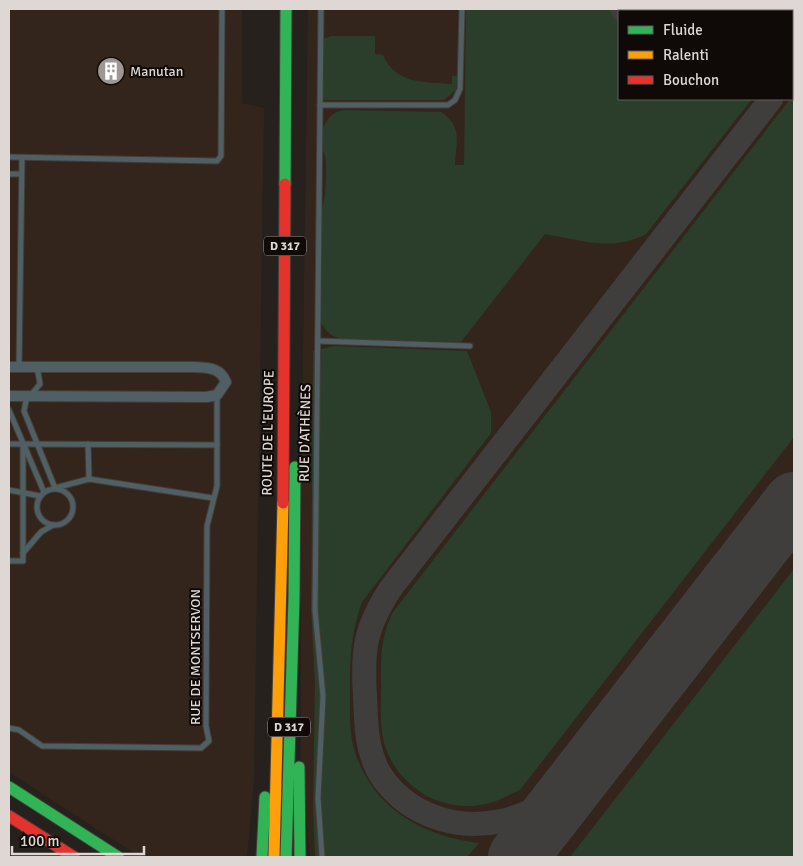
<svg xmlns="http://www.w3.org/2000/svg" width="803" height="866" viewBox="0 0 803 866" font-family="Signika,sans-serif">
	<rect width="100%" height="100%" fill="#26211c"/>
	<!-- built -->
	<g fill="#33251b" fill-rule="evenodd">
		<path d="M9 9H242V103L264 108 254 781 247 857H140L9 772Z"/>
		<path d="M308 9H794V857H310L301 763V493ZM619 11H792V99H619Z"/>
	</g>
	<!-- green -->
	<g fill="#2b3e2b">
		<path d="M466 9H794V44L792 47V11H619V99H752L646 234C614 252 579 240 545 234L461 342 341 339C331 336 326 332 321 322L322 210C326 195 326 178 326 162 326 157 323 152 322 147 320 131 326 113 343 110L441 112C463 126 456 142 455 165H464Z"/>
		<path d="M331 36H375V54L383 55C395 84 425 82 452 84V76H457L456 90 444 100H325L322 97 323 39Z"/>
		<path d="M794 94V437L520 790C509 795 497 802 485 804 437 815 388 780 382 732 380 717 381 701 381 686 381 657 380 639 393 612Z"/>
		<path d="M334 346 467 351 491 412V433L362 602C350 636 350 660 350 696 350 714 349 734 355 752 373 809 423 836 479 843L467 857H315L313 810 315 683 311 609 313 351Z"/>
		<path d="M794 569V857H570Z"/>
	</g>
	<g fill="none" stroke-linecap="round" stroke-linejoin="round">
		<!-- taxiway -->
		<g stroke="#403e3c" stroke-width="24">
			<path d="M622 9 625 11"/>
			<path d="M792 72 794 69"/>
			<path d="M579 779C531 821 470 841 412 806 398 797 381 780 375 764 366 742 366 720 365 696 362 649 365 628 391 588L771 99"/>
		</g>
		<!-- runway -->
		<path stroke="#403e3c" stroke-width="60" d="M518 857 794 502"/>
		<!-- lane casing -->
		<g stroke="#433e3a" stroke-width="7">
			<g id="lane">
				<path d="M321 9 315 610 323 696 318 798 322 857"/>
				<path d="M320 105H448L455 100 460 89 462 9"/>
				<path d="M9 157 217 161 221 156 222 9"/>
				<path d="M9 174H20"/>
				<path d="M318 341 470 346"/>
				<path d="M19 367 22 158"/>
				<path d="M37 367 40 384 26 401 24 411 55 488 89 479 213 498"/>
				<path d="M9 410 44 492"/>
				<path d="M9 444 217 445"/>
				<path d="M88 444 89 479"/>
				<circle cx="55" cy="507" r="18"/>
				<path d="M9 490 40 496"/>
				<path d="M23 553 41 532 53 525"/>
				<path d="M9 561H23V444"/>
				<path d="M9 728 19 730 42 746 201 748 209 741 206 726 207 526 217 486V395"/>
			</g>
		</g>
		<!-- street casing -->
		<g stroke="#433e3a" stroke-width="12">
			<path id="street" d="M9 367H194C208 368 220 367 226 382L217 395 207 397 9 396"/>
		</g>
		<!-- fast casing -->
		<g stroke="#433e3a" stroke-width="13">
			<g id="fast">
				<path d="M285 184 286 9"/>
				<path d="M299 767 300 857"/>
				<path d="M9 787 118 857"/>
				<path d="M262 857 265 797"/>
				<path d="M286 857 294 598 295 467"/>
			</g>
		</g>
		<!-- slow casing -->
		<g stroke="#433e3a" stroke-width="13">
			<path id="slow" d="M274 857 283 503"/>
		</g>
		<!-- jam casing -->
		<g stroke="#433e3a" stroke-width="13">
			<g id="jam">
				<path d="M283 503 285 184"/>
				<path d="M9 816 74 857"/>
			</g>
		</g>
		<!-- lane -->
		<use href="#lane" stroke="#505f63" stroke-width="5"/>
		<!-- street -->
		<use href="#street" stroke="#505f63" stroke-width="10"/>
		<!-- fast -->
		<use href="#fast" stroke="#30b455" stroke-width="11"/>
		<!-- slow -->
		<use href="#slow" stroke="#ff9f0a" stroke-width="11"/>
		<!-- jam -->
		<use href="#jam" stroke="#e5322d" stroke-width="11"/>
	</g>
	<!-- icons -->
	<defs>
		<g id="building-disc" transform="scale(1.4375)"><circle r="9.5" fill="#9e9793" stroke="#0f0a08"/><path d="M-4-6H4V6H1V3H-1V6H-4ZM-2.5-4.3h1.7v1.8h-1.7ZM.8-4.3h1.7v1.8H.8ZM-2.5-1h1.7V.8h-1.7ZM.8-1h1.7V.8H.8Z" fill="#fff"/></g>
	</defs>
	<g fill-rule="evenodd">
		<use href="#building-disc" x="111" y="71"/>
	</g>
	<g text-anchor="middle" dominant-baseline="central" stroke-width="4" stroke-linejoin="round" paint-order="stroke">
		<!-- shield labels -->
		<g fill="#0f0a08" stroke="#a09a96" stroke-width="1">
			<rect x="264" y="236.5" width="42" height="19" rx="4"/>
			<rect x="268" y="717.5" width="42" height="19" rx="4"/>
		</g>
		<g font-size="12" font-weight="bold" fill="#ded7d3">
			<text x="285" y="246">D 317</text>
			<text x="289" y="727">D 317</text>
		</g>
		<!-- poi labels -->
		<g font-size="14" fill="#ded7d3" stroke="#0f0a08" text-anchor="start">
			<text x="130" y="71">Manutan</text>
		</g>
		<!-- street labels -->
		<g font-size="14" fill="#ded7d3" stroke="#0f0a08">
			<text transform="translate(268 433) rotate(-89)">ROUTE DE L'EUROPE</text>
			<text transform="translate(305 433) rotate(-89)">RUE D'ATHÈNES</text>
			<text transform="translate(195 657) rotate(-90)">RUE DE MONTSERVON</text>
		</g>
	</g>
	<!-- border -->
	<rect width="803" height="866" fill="none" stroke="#ded7d3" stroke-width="20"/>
	<!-- legend -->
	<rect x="618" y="10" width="175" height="90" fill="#0f0a08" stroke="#625c59"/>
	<rect x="628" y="26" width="25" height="8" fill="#30b455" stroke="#625c59"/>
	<text x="663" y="35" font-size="15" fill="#ded7d3">Fluide</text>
	<rect x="628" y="51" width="25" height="8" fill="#ff9f0a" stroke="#625c59"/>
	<text x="663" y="60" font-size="15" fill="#ded7d3">Ralenti</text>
	<rect x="628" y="76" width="25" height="8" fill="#e5322d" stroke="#625c59"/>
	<text x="663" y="85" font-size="15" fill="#ded7d3">Bouchon</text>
	<!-- scale -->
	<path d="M12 846v8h132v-8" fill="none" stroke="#ded7d3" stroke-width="2.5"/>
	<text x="20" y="846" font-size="15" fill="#ded7d3" stroke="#0f0a08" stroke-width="4" paint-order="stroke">100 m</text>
</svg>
